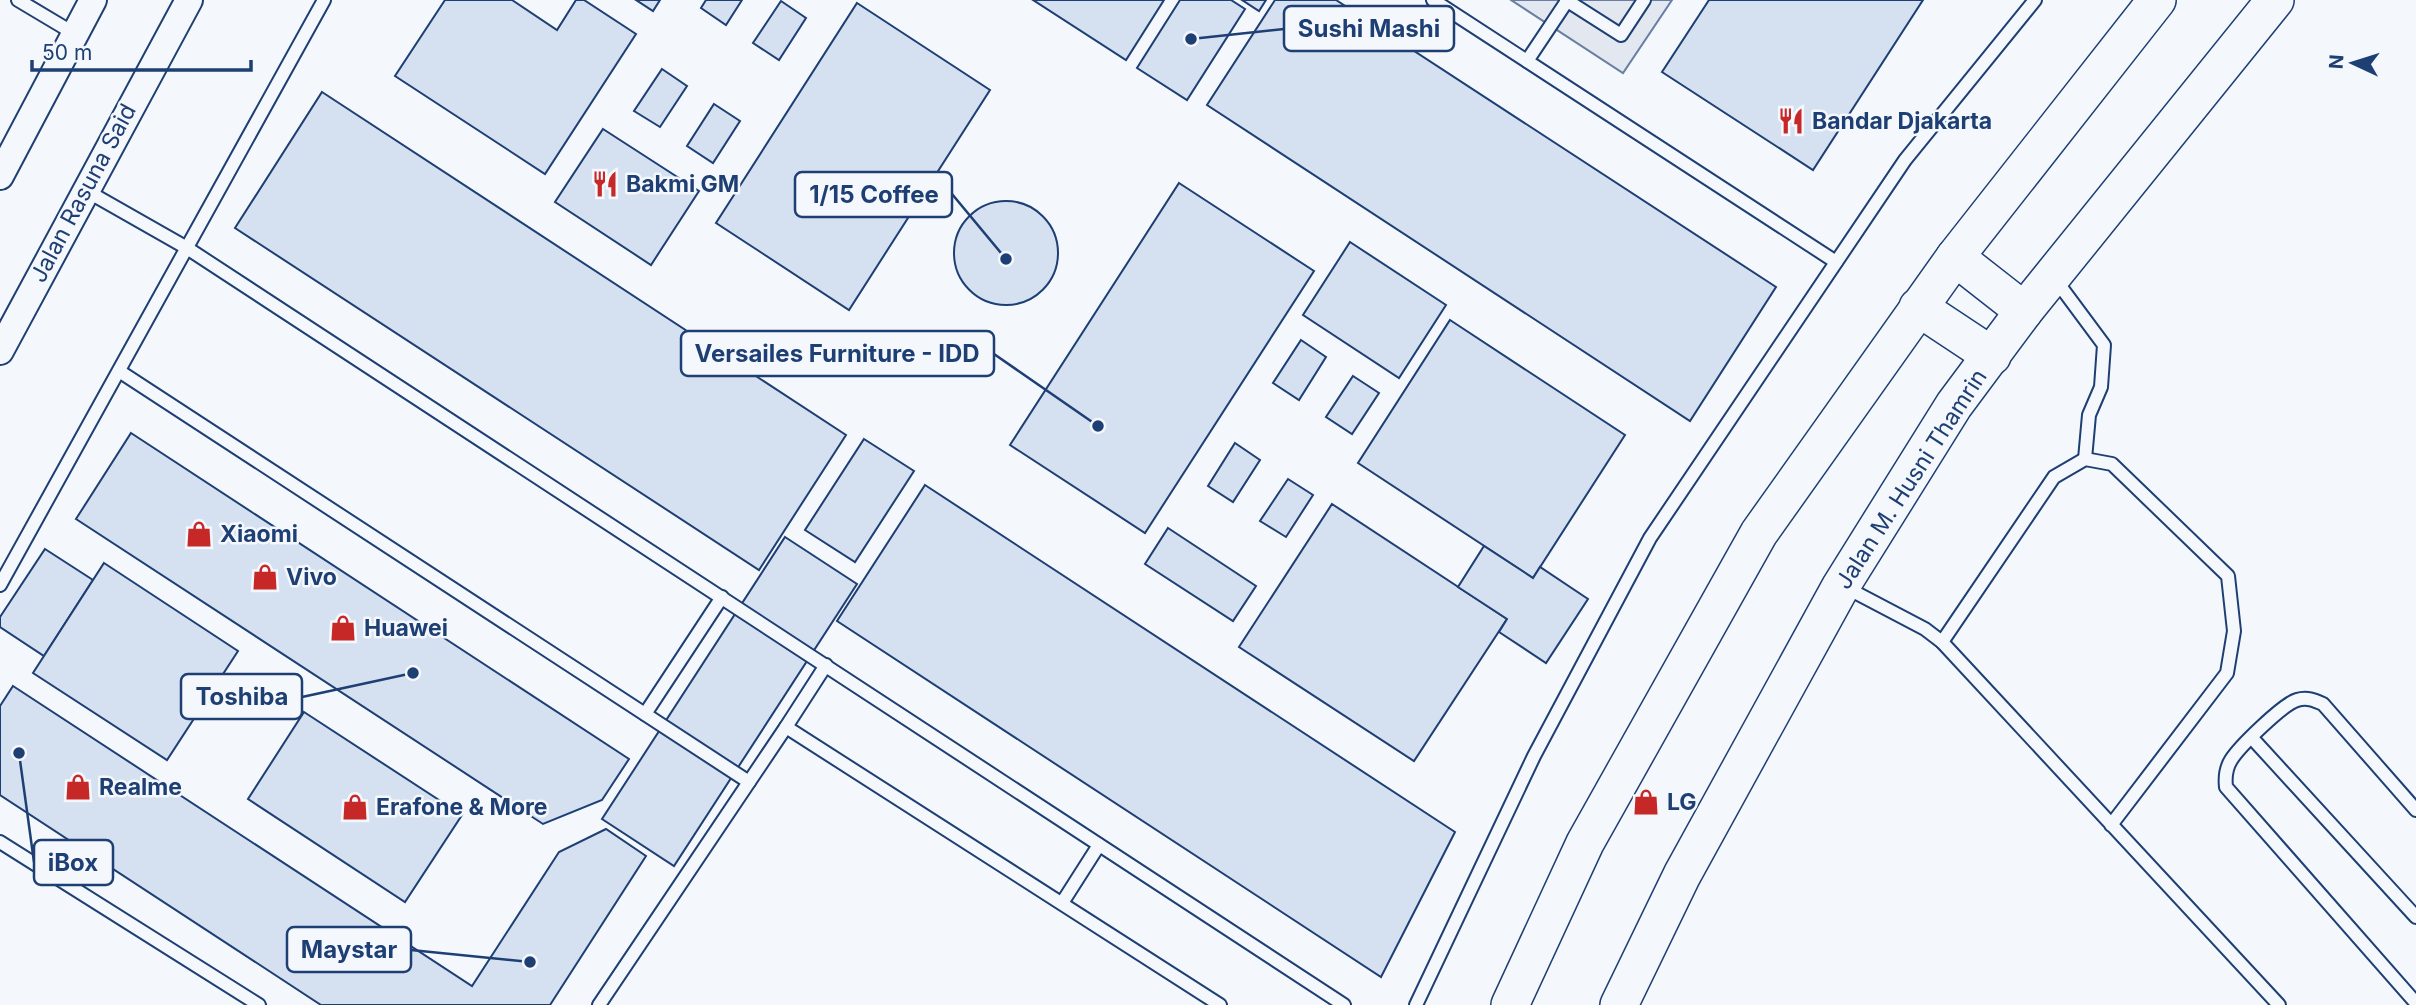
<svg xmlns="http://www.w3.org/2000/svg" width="2416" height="1005" viewBox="0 0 2416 1005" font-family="Inter,sans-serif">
	<rect width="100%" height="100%" fill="#f4f7fb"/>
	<!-- parking -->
	<path fill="#e3e8f0" stroke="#687fa3" stroke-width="2" d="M1511 0H1672L1623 73Z"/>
	<!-- building -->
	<g fill="#d5e0f0" stroke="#1d3f73" stroke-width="2">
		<path d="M445 0H512L557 30 576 0H584L636 34 545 174 395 76Z"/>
		<path d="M636 0H660L653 11Z"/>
		<path d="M706 0H742L726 25 701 8Z"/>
		<path d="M1033 0H1164L1126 60Z"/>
		<path d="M1180 0H1231L1245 9 1187 100 1137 68Z"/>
		<path d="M1242 0H1266L1259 11Z"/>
		<path d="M1275 0H1336L1776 287 1690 421 1207 105Z"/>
		<path d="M1709 0H1923L1813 170 1662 72Z"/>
		<path d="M781 1 806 18 779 60 753 43Z"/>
		<path d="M857 3 990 90 849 310 716 223Z"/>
		<path d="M662 69 687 86 660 127 634 111Z"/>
		<path d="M322 92 846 435 759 570 235 228Z"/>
		<path d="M714 104 740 121 713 163 687 146Z"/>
		<path d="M603 129 699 191 651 265 555 202Z"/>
		<path d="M1179 183 1314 271 1145 533 1010 445Z"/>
		<circle cx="1006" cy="253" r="52"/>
		<path d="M1350 242 1446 305 1399 378 1303 315Z"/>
		<path d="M1450 320 1625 435 1533 578 1358 463Z"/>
		<path d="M1301 340 1326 357 1299 400 1273 383Z"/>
		<path d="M1353 376 1379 393 1352 434 1326 417Z"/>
		<path d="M131 433 629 759 602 800 543 824 76 519Z"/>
		<path d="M864 439 914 471 855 562 805 530Z"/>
		<path d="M1235 443 1260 460 1233 502 1208 486Z"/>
		<path d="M1288 479 1313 495 1286 537 1260 521Z"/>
		<path d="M925 485 1455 832 1381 977 837 621Z"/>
		<path d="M1332 504 1507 619 1414 761 1239 647Z"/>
		<path d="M1168 528 1256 586 1233 621 1145 564Z"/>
		<path d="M785 537 857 584 674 866 602 819Z"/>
		<path d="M1484 546 1533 578 1540 567 1588 599 1546 663 1499 632 1507 619 1458 587Z"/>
		<path d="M45 549 93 580 44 656 0 627V617Z"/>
		<path d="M104 563 238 651 167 760 33 673Z"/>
		<path d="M13 686 472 986 559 852 606 829 646 856 550 1005H321L0 795V706Z"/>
		<path d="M304 712 462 815 405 902 248 799Z"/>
	</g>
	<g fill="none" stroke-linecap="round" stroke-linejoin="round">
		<!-- lane casing -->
		<g stroke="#1d3f73" stroke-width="16">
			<g id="lane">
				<path d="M18 0 75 34"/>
				<path d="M1433 0 1836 262"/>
				<path d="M1566 0 1621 35 1644 0"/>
				<path d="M1527 61 1567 1"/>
				<path d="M85 190 187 248 1344 1005"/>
				<path d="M2055 279 2104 345 2101 387 2089 415 2085 459"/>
				<path d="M119 371 749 782"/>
				<path d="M0 585 324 0"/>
				<path d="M1845 587 1925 629 1942 642"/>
				<path d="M826 665 786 727 1220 1005"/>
				<path d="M645 714 722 597"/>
				<path d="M2252 738 2416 917"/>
				<path d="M2416 810 2323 704C2314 700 2307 697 2297 700 2283 704 2239 747 2231 760 2226 768 2225 778 2226 787L2416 1003"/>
				<path d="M2111 825 2227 673 2234 631 2228 576 2112 464 2085 459 2054 477 1942 642 2279 1005"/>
				<path d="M0 842 259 1005"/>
				<path d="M1062 903 1099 845"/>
				<path d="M599 1005 786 727"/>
				<path d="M1416 1005 1534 756 1650 538 1905 160 2035 0"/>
			</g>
		</g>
		<!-- street casing -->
		<g stroke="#1d3f73" stroke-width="30">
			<g id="street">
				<path d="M0 176 93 0"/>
				<path d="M0 351 189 0"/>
			</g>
		</g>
		<!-- secondary casing -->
		<g stroke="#1d3f73" stroke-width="40">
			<g id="secondary">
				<path d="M1955 257 2024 311"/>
				<path d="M1918 307 1992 356"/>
				<path d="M1510 1005 1585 843 1759 533 1955 257 2157 0"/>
				<path d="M1619 1005 1682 875 1841 586 1954 405 2024 311 2275 0"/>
			</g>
		</g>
		<!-- lane -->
		<use href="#lane" stroke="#f4f7fb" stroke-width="12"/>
		<!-- street -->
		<use href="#street" stroke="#f4f7fb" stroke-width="26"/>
		<!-- secondary -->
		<use href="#secondary" stroke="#f4f7fb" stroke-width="37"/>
	</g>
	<!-- icons -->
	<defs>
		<g id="restaurant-bare" transform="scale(2.1)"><path d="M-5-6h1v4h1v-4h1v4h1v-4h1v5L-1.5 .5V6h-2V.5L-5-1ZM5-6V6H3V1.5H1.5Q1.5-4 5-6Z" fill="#c62828" stroke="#f4f7fb" stroke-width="2.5" paint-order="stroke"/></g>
		<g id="shop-bare" transform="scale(2.1)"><path d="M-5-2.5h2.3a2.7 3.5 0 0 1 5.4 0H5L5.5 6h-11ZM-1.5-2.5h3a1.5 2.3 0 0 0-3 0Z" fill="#c62828" stroke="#f4f7fb" stroke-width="2.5" paint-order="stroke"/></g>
	</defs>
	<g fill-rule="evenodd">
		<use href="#restaurant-bare" x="1791" y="121"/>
		<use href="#restaurant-bare" x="605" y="184"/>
		<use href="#shop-bare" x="199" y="534"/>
		<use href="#shop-bare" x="265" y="577"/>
		<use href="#shop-bare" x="343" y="628"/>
		<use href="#shop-bare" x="78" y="787"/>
		<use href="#shop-bare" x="1646" y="802"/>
		<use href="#shop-bare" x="355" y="807"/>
	</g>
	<g text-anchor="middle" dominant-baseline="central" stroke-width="5" stroke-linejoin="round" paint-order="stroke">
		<!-- poi labels -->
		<g font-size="23" font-weight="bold" fill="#1d3f73" stroke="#f4f7fb" text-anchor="start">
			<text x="1812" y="121">Bandar Djakarta</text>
			<text x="626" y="184">Bakmi GM</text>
			<text x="220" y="534">Xiaomi</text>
			<text x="286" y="577">Vivo</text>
			<text x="364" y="628">Huawei</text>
			<text x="99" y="787">Realme</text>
			<text x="1667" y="802">LG</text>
			<text x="376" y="807">Erafone &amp; More</text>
		</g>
		<!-- street labels -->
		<g font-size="23" fill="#1d3f73" stroke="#f4f7fb">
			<text transform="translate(83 193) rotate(-62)">Jalan Rasuna Said</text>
			<text transform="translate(1911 479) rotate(-57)">Jalan M. Husni Thamrin</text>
		</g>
	</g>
	<!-- callouts -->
	<path fill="none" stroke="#1d3f73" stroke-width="2.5" d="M1191 39L1284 29M1006 259L952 194M1098 426L994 354M413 673L302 697M19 753L34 862M530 962L411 950"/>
	<g fill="#1d3f73" stroke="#f4f7fb" stroke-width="2.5">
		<circle cx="1191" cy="39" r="7"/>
		<circle cx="1006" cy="259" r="7"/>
		<circle cx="1098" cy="426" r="7"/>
		<circle cx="413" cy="673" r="7"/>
		<circle cx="19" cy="753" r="7"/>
		<circle cx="530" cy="962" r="7"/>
	</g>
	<g fill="#f4f7fb" stroke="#1d3f73" stroke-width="2.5">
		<rect x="1284" y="6" width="170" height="45" rx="7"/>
		<rect x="795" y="172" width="157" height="45" rx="7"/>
		<rect x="681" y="331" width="313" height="45" rx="7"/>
		<rect x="181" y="674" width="121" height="45" rx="7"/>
		<rect x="34" y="840" width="79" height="45" rx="7"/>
		<rect x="287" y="927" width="124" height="45" rx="7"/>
	</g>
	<g font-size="24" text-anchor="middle" font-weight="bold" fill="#1d3f73">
		<text x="1369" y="37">Sushi Mashi</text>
		<text x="874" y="203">1/15 Coffee</text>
		<text x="837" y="362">Versailes Furniture - IDD</text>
		<text x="242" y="705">Toshiba</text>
		<text x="73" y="871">iBox</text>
		<text x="349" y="958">Maystar</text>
	</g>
	<!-- north arrow -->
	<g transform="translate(2353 63) rotate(274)" stroke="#f4f7fb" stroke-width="5" paint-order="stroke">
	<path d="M0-5L12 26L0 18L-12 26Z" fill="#1d3f73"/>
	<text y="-10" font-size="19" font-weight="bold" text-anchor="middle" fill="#1d3f73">N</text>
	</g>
	<!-- scale -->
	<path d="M32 60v10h219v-10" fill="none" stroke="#1d3f73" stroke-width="3.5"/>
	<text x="42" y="60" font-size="21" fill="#1d3f73" stroke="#f4f7fb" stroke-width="5" paint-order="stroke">50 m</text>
</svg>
